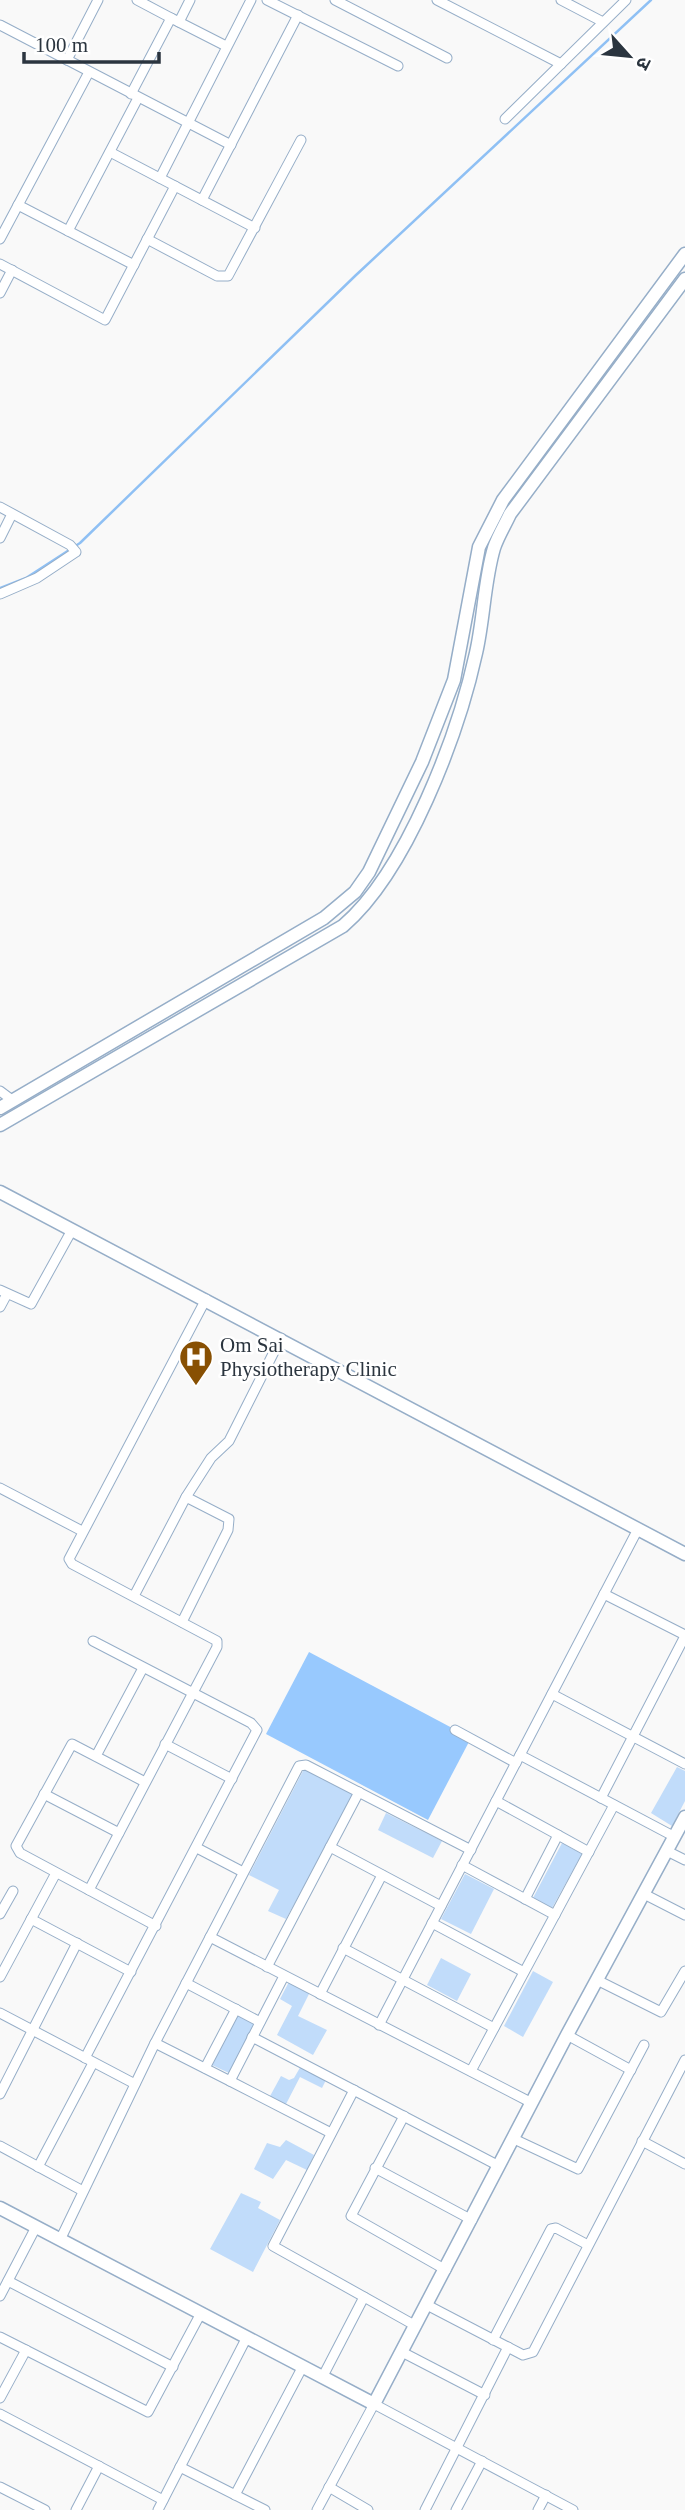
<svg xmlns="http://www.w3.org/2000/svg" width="685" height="2510" viewBox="0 0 685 2510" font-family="'Times New Roman','Noto Sans Devanagari',serif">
	<rect width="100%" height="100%" fill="#f9f9f9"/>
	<!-- green -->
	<g fill="#c1dcfa">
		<path d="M677 1767 685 1771V1801L672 1826 651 1813Z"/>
		<path d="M304 1769 354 1794 286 1919 268 1911 279 1890 249 1875Z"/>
		<path d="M386 1813 442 1841 433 1858 378 1830Z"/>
		<path d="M562 1843 582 1854 552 1908 533 1898Z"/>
		<path d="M465 1874 494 1889 471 1934 441 1919Z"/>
		<path d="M441 1958 471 1974 457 2001 427 1985Z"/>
		<path d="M533 1971 553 1982 523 2037 504 2026Z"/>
		<path d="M291 1978 312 1988 298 2016 327 2030 313 2055 277 2035 292 2006 280 1999Z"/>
		<path d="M241 2009 258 2018 229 2073 212 2065Z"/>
		<path d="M305 2059 330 2072 322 2088 300 2077 285 2106 269 2098 281 2076 289 2080 294 2078Z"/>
		<path d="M286 2140 314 2155 307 2170 286 2160 273 2179 254 2169 267 2143 280 2147Z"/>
		<path d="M241 2193 261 2202 258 2208 280 2220 253 2272 210 2249Z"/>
	</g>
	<!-- forest -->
	<path fill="#98c9fe" d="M309 1652 471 1738 428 1820 266 1734Z"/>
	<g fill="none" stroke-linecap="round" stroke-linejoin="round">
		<!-- stream -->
		<path stroke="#8fc0f4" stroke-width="2.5" d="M0 588 26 578 80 543 355 276 651 0"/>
		<!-- street casing -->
		<g stroke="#96aec8" stroke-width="11">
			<g id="street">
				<path d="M137 0 171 18"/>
				<path d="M267 0 398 66"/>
				<path d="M335 0 447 58"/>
				<path d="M437 0 561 64"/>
				<path d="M561 0 603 22"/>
				<path d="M179 22 190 0"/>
				<path d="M0 25 231 145"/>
				<path d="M67 60 98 0"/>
				<path d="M131 94 171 18 226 46"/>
				<path d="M505 119 626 0"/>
				<path d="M110 152 255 228"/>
				<path d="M160 178 251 0"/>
				<path d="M202 200 298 15"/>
				<path d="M18 205 134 265"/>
				<path d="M68 231 138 98"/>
				<path d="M0 239 89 72"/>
				<path d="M147 239 217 276H228L301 140"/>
				<path d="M0 264 105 320 175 186"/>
				<path d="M0 293 12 270"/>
				<path d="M0 507 70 545 76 552 37 578 0 594"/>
				<path d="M0 538 12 514"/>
				<path d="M0 1091 12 1100"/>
				<path d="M0 1290 31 1304 72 1230"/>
				<path d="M0 1307 7 1294"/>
				<path d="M0 1488 82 1531"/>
				<path d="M186 1497 211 1458 229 1441 281 1338"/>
				<path d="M604 1594 685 1635"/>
				<path d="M134 1596 186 1497 229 1519 228 1530 182 1622"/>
				<path d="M552 1694 685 1764"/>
				<path d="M455 1730 516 1763"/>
				<path d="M165 1744 232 1779"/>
				<path d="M520 1755 675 1837"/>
				<path d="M96 1756 143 1668"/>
				<path d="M145 1782 72 1744 16 1846 20 1853 156 1926"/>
				<path d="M44 1794 119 1833"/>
				<path d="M601 1798 685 1636"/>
				<path d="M496 1801 589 1852"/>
				<path d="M330 1847 441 1906"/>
				<path d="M197 1848 243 1872"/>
				<path d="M667 1851 685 1860"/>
				<path d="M462 1865 555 1915"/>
				<path d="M89 1890 217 1647V1641L72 1564 69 1559 206 1299"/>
				<path d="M644 1894 685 1915"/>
				<path d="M525 1899 558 1835"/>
				<path d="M0 1914 13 1891"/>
				<path d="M31 1919 131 1972"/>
				<path d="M432 1923 524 1972"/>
				<path d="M210 1937 532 2103"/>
				<path d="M343 1948 494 2028"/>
				<path d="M267 1967 359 1792"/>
				<path d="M0 1977 56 1873"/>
				<path d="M597 1980 661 2012 685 1971"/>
				<path d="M186 1983 260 2022"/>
				<path d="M320 1994 382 1875"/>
				<path d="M0 2013 135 2084"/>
				<path d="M379 2025 638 1529"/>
				<path d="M567 2035 631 2070"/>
				<path d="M252 2037 499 2166"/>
				<path d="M155 2043 230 2081 284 1976"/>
				<path d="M85 2058 257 1730 251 1723 93 1641"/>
				<path d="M205 2068 236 2009"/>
				<path d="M471 2071 614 1805"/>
				<path d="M230 2081 331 2133"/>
				<path d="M354 2090 273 2246 416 2326"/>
				<path d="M0 2094 77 1943"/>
				<path d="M404 2116 351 2216 446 2270"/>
				<path d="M514 2139 578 2169 644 2045"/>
				<path d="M642 2141 685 2164"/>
				<path d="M0 2146 83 2191"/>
				<path d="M38 2167 93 2063"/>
				<path d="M375 2168 472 2220"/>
				<path d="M60 2240 155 2043 299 1766 306 1765 471 1850"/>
				<path d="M8 2281 173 2367"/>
				<path d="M0 2296 36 2227"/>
				<path d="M427 2305 523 2355 533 2352 685 2060"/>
				<path d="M0 2337 148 2412 201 2313"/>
				<path d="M493 2340 551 2229 556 2228 588 2245"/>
				<path d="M402 2352 485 2395"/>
				<path d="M323 2376 364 2297"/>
				<path d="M0 2398 26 2350"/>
				<path d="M0 2414 163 2500"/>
				<path d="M180 2467 265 2510"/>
				<path d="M0 2487 45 2510"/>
				<path d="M329 2487 368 2510"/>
				<path d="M235 2495 303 2366"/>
				<path d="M76 2510 99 2466"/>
				<path d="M158 2510 247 2337"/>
				<path d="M317 2510 374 2404 573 2510"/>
				<path d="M425 2510 508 2347"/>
				<path d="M456 2510 482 2461"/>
				<path d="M538 2510 546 2495"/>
			</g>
		</g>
		<!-- secondary casing -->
		<g stroke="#96aec8" stroke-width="15">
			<g id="secondary">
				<path d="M0 1108 324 918 355 892 369 872 422 762 454 680 479 547 503 500 685 254"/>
				<path d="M0 1125 343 926C407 871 458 735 476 653 484 618 484 582 494 548 498 536 505 525 510 514L685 279"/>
				<path d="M0 1192 685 1554"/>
				<path d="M0 2208 374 2404 567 2035 685 1817"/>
			</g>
		</g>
		<!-- street -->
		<use href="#street" stroke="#fff" stroke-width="9"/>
		<!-- secondary -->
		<use href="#secondary" stroke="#fff" stroke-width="12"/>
	</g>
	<!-- icons -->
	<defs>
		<g id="hospital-pin" transform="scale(1.75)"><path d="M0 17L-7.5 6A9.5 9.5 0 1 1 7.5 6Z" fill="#885003" stroke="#fff"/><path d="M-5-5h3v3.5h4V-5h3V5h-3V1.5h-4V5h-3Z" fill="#fff"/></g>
	</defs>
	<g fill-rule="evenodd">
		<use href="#hospital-pin" x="196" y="1357"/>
	</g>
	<g text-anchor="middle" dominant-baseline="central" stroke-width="5" stroke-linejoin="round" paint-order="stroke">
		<!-- poi labels -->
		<g font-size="21" fill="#2b353f" stroke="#fff" text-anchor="start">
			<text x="220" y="1345">Om Sai<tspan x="220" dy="24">Physiotherapy Clinic</tspan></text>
		</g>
	</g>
	<!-- north arrow -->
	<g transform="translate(629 56) rotate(117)" stroke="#ffffff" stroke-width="5" paint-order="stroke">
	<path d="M0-5L12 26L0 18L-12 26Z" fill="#2b353f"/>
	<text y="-10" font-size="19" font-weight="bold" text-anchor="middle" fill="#2b353f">उ</text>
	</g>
	<!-- scale -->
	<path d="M24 52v10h135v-10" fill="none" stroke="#2b353f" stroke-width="3.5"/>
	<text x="35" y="52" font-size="21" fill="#2b353f" stroke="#ffffff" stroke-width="5" paint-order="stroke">100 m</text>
</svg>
